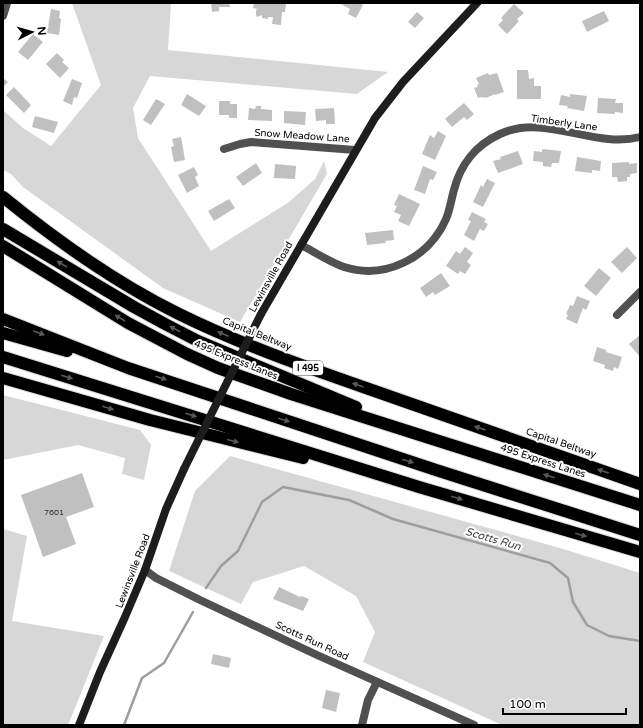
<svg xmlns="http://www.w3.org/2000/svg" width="643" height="728" viewBox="0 0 643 728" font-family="'Varela Round',sans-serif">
	<rect width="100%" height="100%" fill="#fff"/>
	<!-- green -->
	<g fill="#d7d7d7">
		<path d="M72 3H171L168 50 388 72 357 94 150 76 133 108 138 138 211 251 289 202 315 179 324 161 327 174 240 322 163 288 23 187 11 174 3 170V110L23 128 51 146 101 85Z"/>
		<path d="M3 395 140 430 151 445 144 480 122 474 125 458 78 445 3 460Z"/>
		<path d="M230 456 560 548 640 573V725H598L581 724V725H502L363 662 375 632 356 596 304 566 253 582 241 604 169 571 195 491Z"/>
		<path d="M3 529 27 536 12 621 104 636 68 725H3Z"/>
	</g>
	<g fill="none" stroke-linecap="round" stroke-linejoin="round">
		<!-- stream -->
		<g stroke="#9e9e9e" stroke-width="2.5">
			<path d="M206 588 221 566 238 551 262 502 283 487 349 500 393 519 550 563 568 578 573 602 587 625 609 636 640 641"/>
			<path d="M124 725 142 678 164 663 193 612"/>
		</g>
	</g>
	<!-- building -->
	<g fill="#c0c0c0">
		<path d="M211 3H229L230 7H219V11L212 12Z"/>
		<path d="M254 3H284L286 4 285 12H282L281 25 272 24 273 17H268V19L262 18V15L257 17 256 15V10L258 9 253 8Z"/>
		<path d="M342 3H359L363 5 356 18 348 14 350 9 341 4Z"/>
		<path d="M514 4 524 13 517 19 519 21 507 34 498 25 503 20 501 18Z"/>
		<path d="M51 9 60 11 59 18 61 19 59 35 47 33Z"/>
		<path d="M604 11 609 21 587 32 582 21Z"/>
		<path d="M417 12 424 18 415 28 408 22Z"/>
		<path d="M33 34 43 42 28 60 18 52Z"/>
		<path d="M57 53 64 60 62 62 69 68 60 78 46 64Z"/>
		<path d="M517 70H528L529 79 534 78V86H541V99H517Z"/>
		<path d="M488 73 489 75 497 73 504 92 495 95V94L486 98 485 97 483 98 482 97 478 98 474 88 478 87 477 85 479 84 476 78Z"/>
		<path d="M3 78 8 82 3 87Z"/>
		<path d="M72 79 82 83 77 98 74 97 72 105 63 101Z"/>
		<path d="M14 87 31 105 24 113 6 95Z"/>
		<path d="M187 94 206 106 199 116 181 105Z"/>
		<path d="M570 94 587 96 584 111 567 108 568 106 559 105 561 95 570 97Z"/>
		<path d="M598 98 616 99 615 103H623V113L615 112V114L597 113Z"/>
		<path d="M156 99 165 104 151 125 143 120Z"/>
		<path d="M219 101H230V104H237V118H229V115H219Z"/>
		<path d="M464 103 474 114 467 120 464 117 452 127 445 119Z"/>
		<path d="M256 106H261V109L272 110V121L248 120 249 108 255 109Z"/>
		<path d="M334 108 335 124H326V120L316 121 315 109Z"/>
		<path d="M284 111 306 112 305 125 284 123Z"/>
		<path d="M35 116 58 122 54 133 32 127Z"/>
		<path d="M438 131 446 136 435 160 422 154 430 135 434 138Z"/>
		<path d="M181 137 185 160 174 162 171 147 174 146 172 139Z"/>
		<path d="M542 149 561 151 559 163H552L551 167 543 166V162L533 161 534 151 542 152Z"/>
		<path d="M518 151 523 164 498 173 493 161 501 159 500 157Z"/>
		<path d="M577 157 601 161 600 171 592 170V173L575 171Z"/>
		<path d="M629 162V164L637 163V173L630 174V177H627V181L618 182 617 177H612V163Z"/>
		<path d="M256 163 262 173 243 186 236 177Z"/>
		<path d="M275 164 296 166 295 179 274 178Z"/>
		<path d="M423 166 437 172 433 180 430 179 425 194 414 190Z"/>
		<path d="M194 167 198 175 195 177 199 186 187 193 178 175Z"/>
		<path d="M487 179 495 183 483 207 473 202 481 185 483 187Z"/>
		<path d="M399 194 420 204 409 226 398 221 401 215 394 212 397 206 394 205Z"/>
		<path d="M229 199 235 208 214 221 208 211Z"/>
		<path d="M472 212 486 219 484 222 488 224 484 231 480 229 474 241 464 235 471 221 468 220Z"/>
		<path d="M393 230 394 240 385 241 386 243 367 245 365 233Z"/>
		<path d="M465 247 473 253 467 262 471 265 465 274 460 271 458 274 446 266 456 251 460 254Z"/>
		<path d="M627 247 637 258 622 273 611 262Z"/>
		<path d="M599 268 611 278 596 296 584 286Z"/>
		<path d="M441 273 450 286 435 295 433 292 426 297 420 288Z"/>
		<path d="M577 296 590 301 586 310 583 308 577 324 566 319 568 315 566 314 570 305 573 306Z"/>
		<path d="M640 335V357L629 344Z"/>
		<path d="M597 347 606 350V352L622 357 618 369 614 367 613 371 604 368 605 365 593 361Z"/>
		<path d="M82 473 94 507 66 517 76 544 43 557 21 495Z"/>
		<path d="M279 587 300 597 301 596 309 599 303 611 273 599Z"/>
		<path d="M213 654 231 658 229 668 211 664Z"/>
		<path d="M326 690 340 693 336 712 322 708Z"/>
	</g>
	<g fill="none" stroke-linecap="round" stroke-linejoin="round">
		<!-- highway casing -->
		<g stroke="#dbdbdb" stroke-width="14">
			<g id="highway">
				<path d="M3 197C57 241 116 283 179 314 252 350 330 375 406 402 484 429 562 456 640 484"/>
				<path d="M3 229 134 307 165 324 198 341 356 407"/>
				<path d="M3 246 128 323 187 354 218 368 291 394 640 505"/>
				<path d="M3 319 128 368 436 470 640 535"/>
				<path d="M3 333 67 351"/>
				<path d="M3 357 419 487 640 552"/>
				<path d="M3 378 150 420 303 458"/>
			</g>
		</g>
		<!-- street -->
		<g stroke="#505050" stroke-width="8">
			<path d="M3 16 7 3"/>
			<path d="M224 149 240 144 251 142 355 150"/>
			<path d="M301 245C315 252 329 262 344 267 385 280 429 258 446 219 450 210 451 200 454 190 460 165 476 145 500 134 545 113 594 149 640 137"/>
			<path d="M617 315 640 292"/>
			<path d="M145 570 156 578 200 600 317 655 474 725"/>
			<path d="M362 725 368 700 377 682"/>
		</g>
		<!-- secondary -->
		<g stroke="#1d1d1d" stroke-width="8">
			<path d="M261 314 375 118 403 82 477 3"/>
			<path d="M79 725 100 672 125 617 145 570 166 509 184 469"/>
		</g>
		<!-- highway -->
		<use href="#highway" stroke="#000" stroke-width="12"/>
		<!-- secondary-bridge -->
		<path stroke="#1d1d1d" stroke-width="8" d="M184 469 261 314"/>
	</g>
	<!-- one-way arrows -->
	<defs><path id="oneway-solid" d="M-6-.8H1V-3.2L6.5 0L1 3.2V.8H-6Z"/></defs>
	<g fill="#595959">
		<use href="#oneway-solid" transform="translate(62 264) rotate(-149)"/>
		<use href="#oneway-solid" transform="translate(120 318) rotate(-149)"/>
		<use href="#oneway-solid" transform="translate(175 329) rotate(-153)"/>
		<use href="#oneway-solid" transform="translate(39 333) rotate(21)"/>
		<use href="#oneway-solid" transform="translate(223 334) rotate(-157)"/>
		<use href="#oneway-solid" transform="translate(67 377) rotate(17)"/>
		<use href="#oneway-solid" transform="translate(161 378) rotate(18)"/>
		<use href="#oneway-solid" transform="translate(358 385) rotate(-161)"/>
		<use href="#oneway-solid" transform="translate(108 408) rotate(16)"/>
		<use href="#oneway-solid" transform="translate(191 415) rotate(17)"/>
		<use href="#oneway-solid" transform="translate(284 420) rotate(18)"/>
		<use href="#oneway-solid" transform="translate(480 428) rotate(-161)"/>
		<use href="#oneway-solid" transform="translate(233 441) rotate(14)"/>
		<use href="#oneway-solid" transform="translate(408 461) rotate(18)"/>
		<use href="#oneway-solid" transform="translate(603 471) rotate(-161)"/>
		<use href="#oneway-solid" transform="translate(549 476) rotate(-162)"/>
		<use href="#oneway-solid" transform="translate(457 498) rotate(17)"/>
		<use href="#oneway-solid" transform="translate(581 535) rotate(16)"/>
	</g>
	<g text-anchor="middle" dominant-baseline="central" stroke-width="4" stroke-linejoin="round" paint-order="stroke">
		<!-- number labels -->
		<g font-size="8" fill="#303030">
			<text x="54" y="512">7601</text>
		</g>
		<!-- shield labels -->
		<rect fill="#fff" stroke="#4c4c4c" stroke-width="1" x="293" y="361" width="30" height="14" rx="3"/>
		<g font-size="9" font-weight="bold" fill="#000">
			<text x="308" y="368">I 495</text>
		</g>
		<!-- street labels -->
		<g font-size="10" fill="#000" stroke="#fff">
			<text transform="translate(564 123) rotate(8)">Timberly Lane</text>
			<text transform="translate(302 136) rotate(4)">Snow Meadow Lane</text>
			<text transform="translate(271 277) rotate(-61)">Lewinsville Road</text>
			<text transform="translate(257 334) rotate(22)">Capital Beltway</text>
			<text transform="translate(236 360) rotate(22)">495 Express Lanes</text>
			<text transform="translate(561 443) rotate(19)">Capital Beltway</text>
			<text transform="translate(543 461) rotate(18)">495 Express Lanes</text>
			<text transform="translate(133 571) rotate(-69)">Lewinsville Road</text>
			<text transform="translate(312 641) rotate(25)">Scotts Run Road</text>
		</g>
		<!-- water labels -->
		<g font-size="11" font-style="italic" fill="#3f3f3f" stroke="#fff">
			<text transform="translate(493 539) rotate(16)">Scotts Run</text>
		</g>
	</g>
	<!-- border -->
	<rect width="643" height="728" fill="none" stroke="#000000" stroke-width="8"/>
	<!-- north arrow -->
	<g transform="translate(32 32) rotate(84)" stroke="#ffffff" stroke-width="3" paint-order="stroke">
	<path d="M0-3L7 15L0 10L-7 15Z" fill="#000000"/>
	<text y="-6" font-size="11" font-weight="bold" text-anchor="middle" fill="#000000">N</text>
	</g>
	<!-- scale -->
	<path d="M503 708v6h123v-6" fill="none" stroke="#000000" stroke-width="2"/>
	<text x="509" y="708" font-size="12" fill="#000000" stroke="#ffffff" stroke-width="3" paint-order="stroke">100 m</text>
</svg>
